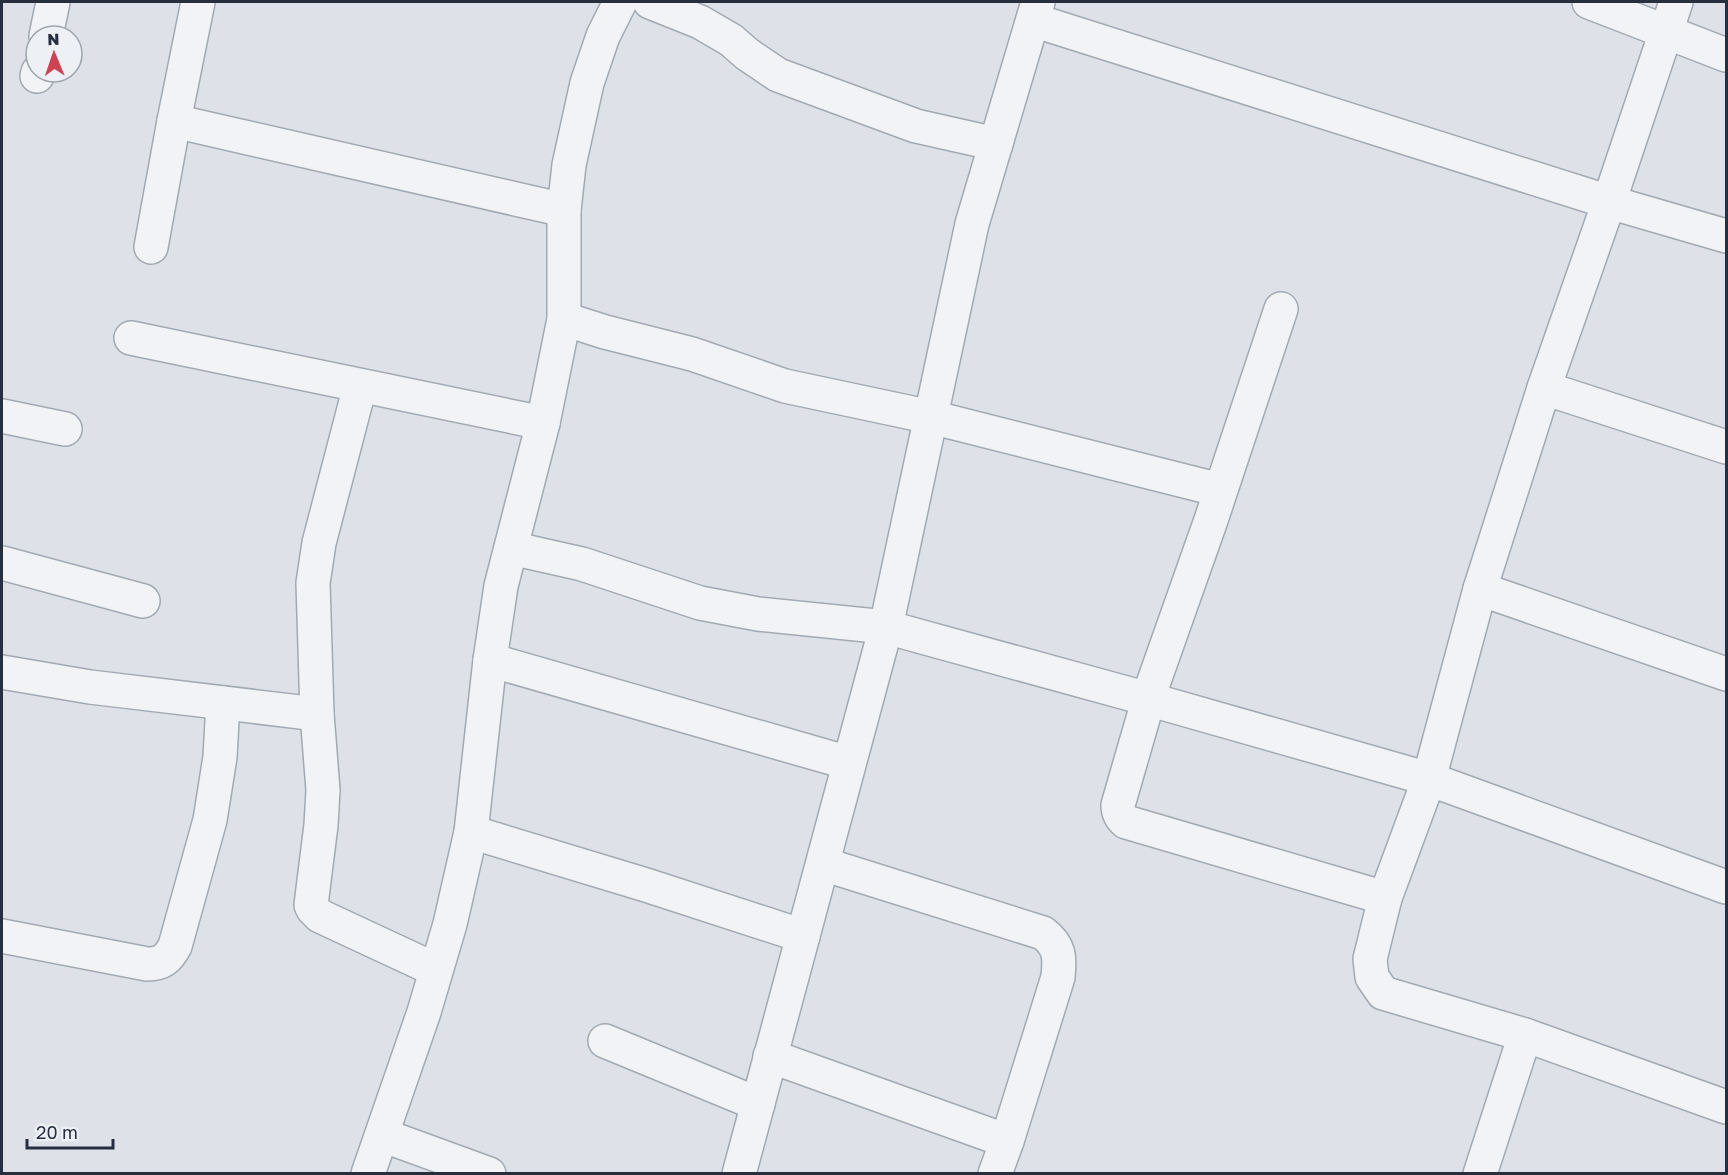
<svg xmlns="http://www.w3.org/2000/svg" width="1728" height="1175" viewBox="0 0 1728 1175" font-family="'Golos Text',sans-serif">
	<rect width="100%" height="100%" fill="#dee2e8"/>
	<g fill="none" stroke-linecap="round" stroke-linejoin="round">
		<!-- minor casing -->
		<g stroke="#a3a9b2" stroke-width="36">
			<g id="minor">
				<path d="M650 2 700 22 731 40 747 54 778 75 916 126 996 144"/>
				<path d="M1589 2 1726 55"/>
				<path d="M1676 2 1609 202 1544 388 1726 447"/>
				<path d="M1033 20 1609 202 1726 236"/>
				<path d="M46 36 53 2"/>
				<path d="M37 76 38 72"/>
				<path d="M174 121 564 210"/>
				<path d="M151 247 174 121 198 2"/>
				<path d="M1281 309 1211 520 1153 684 1118 805C1118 813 1120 817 1126 822L1385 898"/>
				<path d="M564 319 605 332 692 354 785 386 931 417 1220 490"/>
				<path d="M131 338 543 423"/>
				<path d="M360 386 319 543 313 583 317 714 323 790 321 825 311 905 313 909 320 916 436 970"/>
				<path d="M1544 388 1480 589 1429 779 1385 898 1370 959 1372 977 1383 993 1525 1035 1726 1107"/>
				<path d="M2 416 65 429"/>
				<path d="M511 548 582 564 700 603 758 614 886 627 1148 699 1429 779 1726 887"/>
				<path d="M2 563 143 601"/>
				<path d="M1480 589 1726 674"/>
				<path d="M490 660 849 763"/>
				<path d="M2 672 90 687 317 714"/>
				<path d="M471 832 646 885 803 936"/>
				<path d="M823 864 1043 933C1060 946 1060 957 1058 977L1007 1141 995 1174"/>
				<path d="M2 936 147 964C162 964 168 959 175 946L210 820 220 757 223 703"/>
				<path d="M605 1041 758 1104"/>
				<path d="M770 1056 1007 1141"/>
				<path d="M382 1135 489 1174"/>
				<path d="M368 1174 424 1012 450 924 471 832 490 660 501 586 543 423 564 319V210L569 165 587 83 603 36 620 2"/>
				<path d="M739 1174 886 627 972 224 1038 2"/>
				<path d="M1480 1174 1525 1035"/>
			</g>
		</g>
		<!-- minor -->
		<use href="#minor" stroke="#f1f3f6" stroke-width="33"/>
	</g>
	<!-- border -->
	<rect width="1728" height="1175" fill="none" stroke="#272f3f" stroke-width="6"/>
	<!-- north arrow -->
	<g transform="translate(54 54) rotate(358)"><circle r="28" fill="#edf1f5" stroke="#9ea3ac" stroke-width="1.5"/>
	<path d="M0-4.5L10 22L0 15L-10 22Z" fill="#cf4153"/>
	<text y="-9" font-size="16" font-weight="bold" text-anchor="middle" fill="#272f3f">N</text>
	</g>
	<!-- scale -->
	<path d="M27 1139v9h86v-9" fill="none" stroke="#272f3f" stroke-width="3"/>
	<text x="36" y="1139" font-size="18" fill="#272f3f" stroke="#edf1f5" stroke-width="4.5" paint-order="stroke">20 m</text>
</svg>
